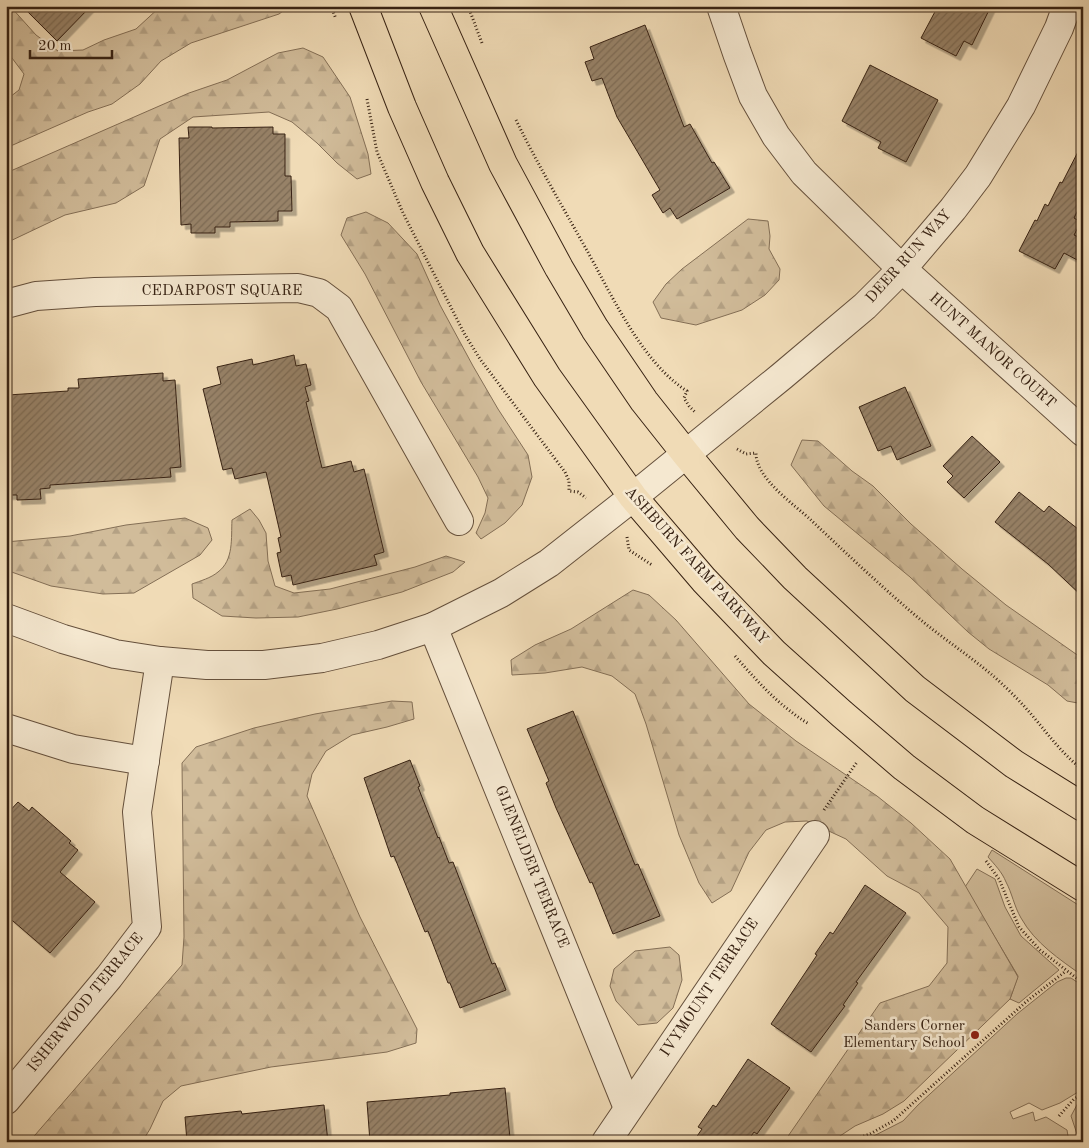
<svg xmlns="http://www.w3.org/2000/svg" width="1089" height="1148" viewBox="0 0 1089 1148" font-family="'Old Standard TT',serif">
	<defs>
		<pattern id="forest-firs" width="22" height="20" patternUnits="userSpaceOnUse" patternTransform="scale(1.25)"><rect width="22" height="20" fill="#d1bc9a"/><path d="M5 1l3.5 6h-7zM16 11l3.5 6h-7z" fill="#b4a184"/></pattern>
		<pattern id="building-hatch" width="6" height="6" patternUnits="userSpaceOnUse" patternTransform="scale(1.25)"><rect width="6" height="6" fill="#978268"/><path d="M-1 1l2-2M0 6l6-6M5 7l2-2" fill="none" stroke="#7c6a54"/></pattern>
		<filter id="shadow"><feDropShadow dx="4.5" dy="4.5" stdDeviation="0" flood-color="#0004"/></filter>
	</defs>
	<rect width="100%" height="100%" fill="#f0dbb6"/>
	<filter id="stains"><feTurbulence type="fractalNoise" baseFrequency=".004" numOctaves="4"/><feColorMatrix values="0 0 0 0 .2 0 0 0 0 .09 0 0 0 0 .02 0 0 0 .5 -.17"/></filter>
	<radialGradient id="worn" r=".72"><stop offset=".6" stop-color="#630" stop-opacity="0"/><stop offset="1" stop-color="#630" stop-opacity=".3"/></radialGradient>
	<!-- green -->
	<g fill="#d1bc9a" stroke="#846f56">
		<path d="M992 850 1083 908V976C1059 959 1035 943 1021 918 1014 906 1012 893 1006 882 1002 872 995 865 988 857Z"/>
		<path d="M977 869 995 879 1005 907 1021 936 1059 970 1019 1003 1010 999 1018 976 965 887Z"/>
		<path d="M1066 978H1071L1083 986V1089L1060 1103 1042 1110 1029 1103 1010 1112 1013 1119 1033 1112 1035 1121 1046 1117 1067 1130 1069 1142H862L903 1121 918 1105 1017 1014 1057 982Z"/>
		<path d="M1083 1099V1132L1077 1134 1071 1116 1079 1101Z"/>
	</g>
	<!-- forest -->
	<g fill="url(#forest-firs)" stroke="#846f56">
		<path d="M6 6H10L36 35 58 51 83 50 104 40 136 29 161 6H290L279 14 191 43 161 61 140 84 112 104 88 112 6 148V100L19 90 24 74 6 50Z"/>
		<path d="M303 48 323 57 350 97 368 154 371 174 357 179 337 163 317 143 292 122 269 112 193 117 160 139 144 186 116 203 65 215 6 243V173L189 93 227 80 278 53Z"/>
		<path d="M366 212 388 223 417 254 440 305 473 366 498 409 528 455 532 477 522 505 505 523 481 539 476 533 485 513 488 498 478 477 421 382 365 274 341 235 347 218Z"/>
		<path d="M748 219 768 221 770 236 769 249 780 269 779 280 765 295 742 310 696 325 661 318 653 302 666 284 682 269Z"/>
		<path d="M802 440 818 441 852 471 873 486 911 524 962 569 1006 605 1083 659V704L1067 701 1048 685 989 649 968 632 910 577 824 506 791 465Z"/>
		<path d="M250 509 259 520 266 533 268 561 275 586 294 593 330 589 415 567 446 556 465 562 453 572 402 592 337 609 298 617 256 618 222 616 193 598 192 584C200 581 211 578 218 572 234 560 231 538 232 520Z"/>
		<path d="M185 518 208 528 212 540 200 555 134 593 103 594 51 586 6 570V542L70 536 126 525Z"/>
		<path d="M633 590 649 595 676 620 749 704 796 741 877 796 911 823 950 859 1018 977 1010 999 904 1101 883 1114 855 1126 831 1142H784L880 1003 929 986 947 963 948 927 919 893 887 876 846 839 807 821 785 822 766 830 749 852 731 891 712 903 699 883 679 835 646 724 635 694 612 676 582 667 545 673 512 675 511 660 535 645 571 629Z"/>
		<path d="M392 701 412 702 414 719 387 727 352 735 326 751 312 774 307 796 360 917 417 1029 416 1043 387 1052 271 1067 181 1086 163 1101 150 1129 142 1142H29L182 965 184 937 182 763 196 747 254 728 315 714Z"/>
		<path d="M670 947 679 955 682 980 673 1008 657 1023 638 1025 616 1001 610 986 614 969 635 951Z"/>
	</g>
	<!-- building -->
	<g fill="url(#building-hatch)" stroke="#372213" filter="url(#shadow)">
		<path d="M22 6H91L57 41Z"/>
		<path d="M938 6H991L972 45 964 41 956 56 921 38Z"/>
		<path d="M645 25 684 127 690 124 712 163 714 162 730 188 677 219 670 208 663 213 652 195 660 190 617 117 602 78 592 81 585 62 594 59 590 47Z"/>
		<path d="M870 65 938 100 906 162 878 148 881 142 842 121Z"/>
		<path d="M188 127H212V128L273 127V134H285V176H291L292 211H278V221L230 222V227H215V233H191V224L181 225 179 138H189Z"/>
		<path d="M1083 142V200L1074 218 1081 222 1074 235 1083 239V263L1064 253 1055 269 1019 251 1035 220 1037 221 1045 204 1048 206 1060 182 1062 183Z"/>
		<path d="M294 355 296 366 306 364 311 385 305 387 309 401 306 402 322 468 351 461 354 472 364 469 384 552 374 555 377 565 293 585 291 575 282 577 277 553 281 552 278 538 281 537 266 472 235 479 232 468 223 470 203 389 221 384 217 367 252 359 253 365Z"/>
		<path d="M163 373V381L175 380 181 467 170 468 171 477 50 485V488L40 489 41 499 17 500V495H6V401H8V395L68 391V388H79L78 379Z"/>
		<path d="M905 387 931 446 897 460 891 446 878 451 859 407Z"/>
		<path d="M972 436 1000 462 964 498 947 482 953 476 943 466Z"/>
		<path d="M1019 492 1044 512 1049 506 1083 533V597L1048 564 995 522Z"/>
		<path d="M573 711 635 865 638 864 660 916 613 934 592 882 590 883 556 808 546 783 549 781 527 729Z"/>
		<path d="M410 760 420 786 418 787 438 838 439 837 449 863 453 862 492 964 495 963 506 990 460 1008 450 983H448L428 931 425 932 394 856 391 857 364 778Z"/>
		<path d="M18 802 29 811 32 807 71 841 69 843 78 850 60 872 95 902 50 953 6 915V815Z"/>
		<path d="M865 885 906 913 856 982 858 983 843 1005 845 1006 811 1052 771 1024 817 955 815 954 830 932 833 934Z"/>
		<path d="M748 1059 790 1088 757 1134 754 1132 747 1142H693L702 1129 698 1127 713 1105 716 1107Z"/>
		<path d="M505 1088 510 1138 464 1142H370L367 1102 450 1095V1093Z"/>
		<path d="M324 1105 328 1142H187L185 1117 241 1111 242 1114Z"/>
	</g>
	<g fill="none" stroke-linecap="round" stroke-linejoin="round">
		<!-- minor casing -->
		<g stroke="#65503c" stroke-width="30">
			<g id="minor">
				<path d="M721 6 737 53 753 96 776 136 804 173 902 269 1083 432"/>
				<path d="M6 304 36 296 95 292 298 288 319 293 339 308 459 521"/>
				<path d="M6 618 63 639 115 654 160 661 207 665H264L322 658 378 645 433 627 501 593 549 563 633 497 782 376 865 306 902 269 953 209 978 176 1021 106 1059 28 1067 6"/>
				<path d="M433 627 628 1108"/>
				<path d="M6 728 73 749 145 761"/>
				<path d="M6 1100 109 977 147 927 137 812 160 661"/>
				<path d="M606 1142 815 835"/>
			</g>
		</g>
		<!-- primary casing -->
		<g stroke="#372213" stroke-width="30">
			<g id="primary">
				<path d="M363 6 402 107 435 182 470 253 547 377 633 497 704 580 774 653 842 714 904 767 975 820 1083 887"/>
				<path d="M433 6 503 164 559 268 595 329 644 401 686 454 747 528 795 578 915 689 1014 764 1083 807"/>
			</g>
		</g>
		<!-- path -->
		<g stroke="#372213" stroke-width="3" stroke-dasharray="1 2.5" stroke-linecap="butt">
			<path d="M331 6 336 19"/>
			<path d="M468 6 482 43"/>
			<path d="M367 99 377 152 403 213 464 333 480 359 565 472 569 481V491L578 492 586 498"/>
			<path d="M516 120C537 163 561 204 585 247 611 293 641 362 687 391L684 398 689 406 695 412"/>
			<path d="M737 449 746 454 756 453C756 479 794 504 812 521 848 555 884 589 922 621 944 639 968 655 991 674 1005 686 1019 700 1031 714 1048 734 1062 754 1083 770"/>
			<path d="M627 537 629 550 652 565"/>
			<path d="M735 656C758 682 779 706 809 724"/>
			<path d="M824 810 857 762"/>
			<path d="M986 861 999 879 1019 927 1040 950 1083 983"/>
			<path d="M1059 1116 1074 1099 1083 1094"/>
			<path d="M847 1142 870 1134 893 1121 1027 1001 1066 971"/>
		</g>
		<!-- minor -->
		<use href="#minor" stroke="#f5e8d0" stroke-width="28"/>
		<!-- primary -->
		<use href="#primary" stroke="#f0dbb6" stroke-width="28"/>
	</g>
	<!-- markers -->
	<circle fill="#8f2418" stroke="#f5e8d0" stroke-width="2" cx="975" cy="1035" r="5"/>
	<g text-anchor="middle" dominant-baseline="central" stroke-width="5" stroke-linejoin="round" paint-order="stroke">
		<!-- street labels -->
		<g font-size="15" fill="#372213" stroke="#f5e8d0">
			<text transform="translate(909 257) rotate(-48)">DEER RUN WAY</text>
			<text x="222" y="291">CEDARPOST SQUARE</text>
			<text transform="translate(992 351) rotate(42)">HUNT MANOR COURT</text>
			<text transform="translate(696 566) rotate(48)">ASHBURN FARM PARKWAY</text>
			<text transform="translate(531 867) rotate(68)">GLENELDER TERRACE</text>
			<text transform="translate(710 988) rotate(-56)">IVYMOUNT TERRACE</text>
			<text transform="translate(86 1003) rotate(-51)">ISHERWOOD TERRACE</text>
		</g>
		<!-- poi labels -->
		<g font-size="15" fill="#372213" stroke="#f5e8d0" text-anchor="end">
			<text x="965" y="1026">Sanders Corner<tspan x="965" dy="17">Elementary School</tspan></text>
		</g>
	</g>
	<!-- margin -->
	<rect width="1089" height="1148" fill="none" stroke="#f0dbb6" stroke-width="25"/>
	<rect x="8" y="8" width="1074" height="1133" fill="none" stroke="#372213" stroke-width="2.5"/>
	<rect x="12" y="12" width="1064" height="1123" fill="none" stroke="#372213"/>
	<!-- scale -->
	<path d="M30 50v8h82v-8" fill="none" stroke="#372213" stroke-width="2.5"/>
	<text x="38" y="50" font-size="15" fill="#372213" stroke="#f5e8d0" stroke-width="4" paint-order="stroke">20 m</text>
	<rect width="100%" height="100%" filter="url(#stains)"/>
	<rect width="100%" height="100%" fill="url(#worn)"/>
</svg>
